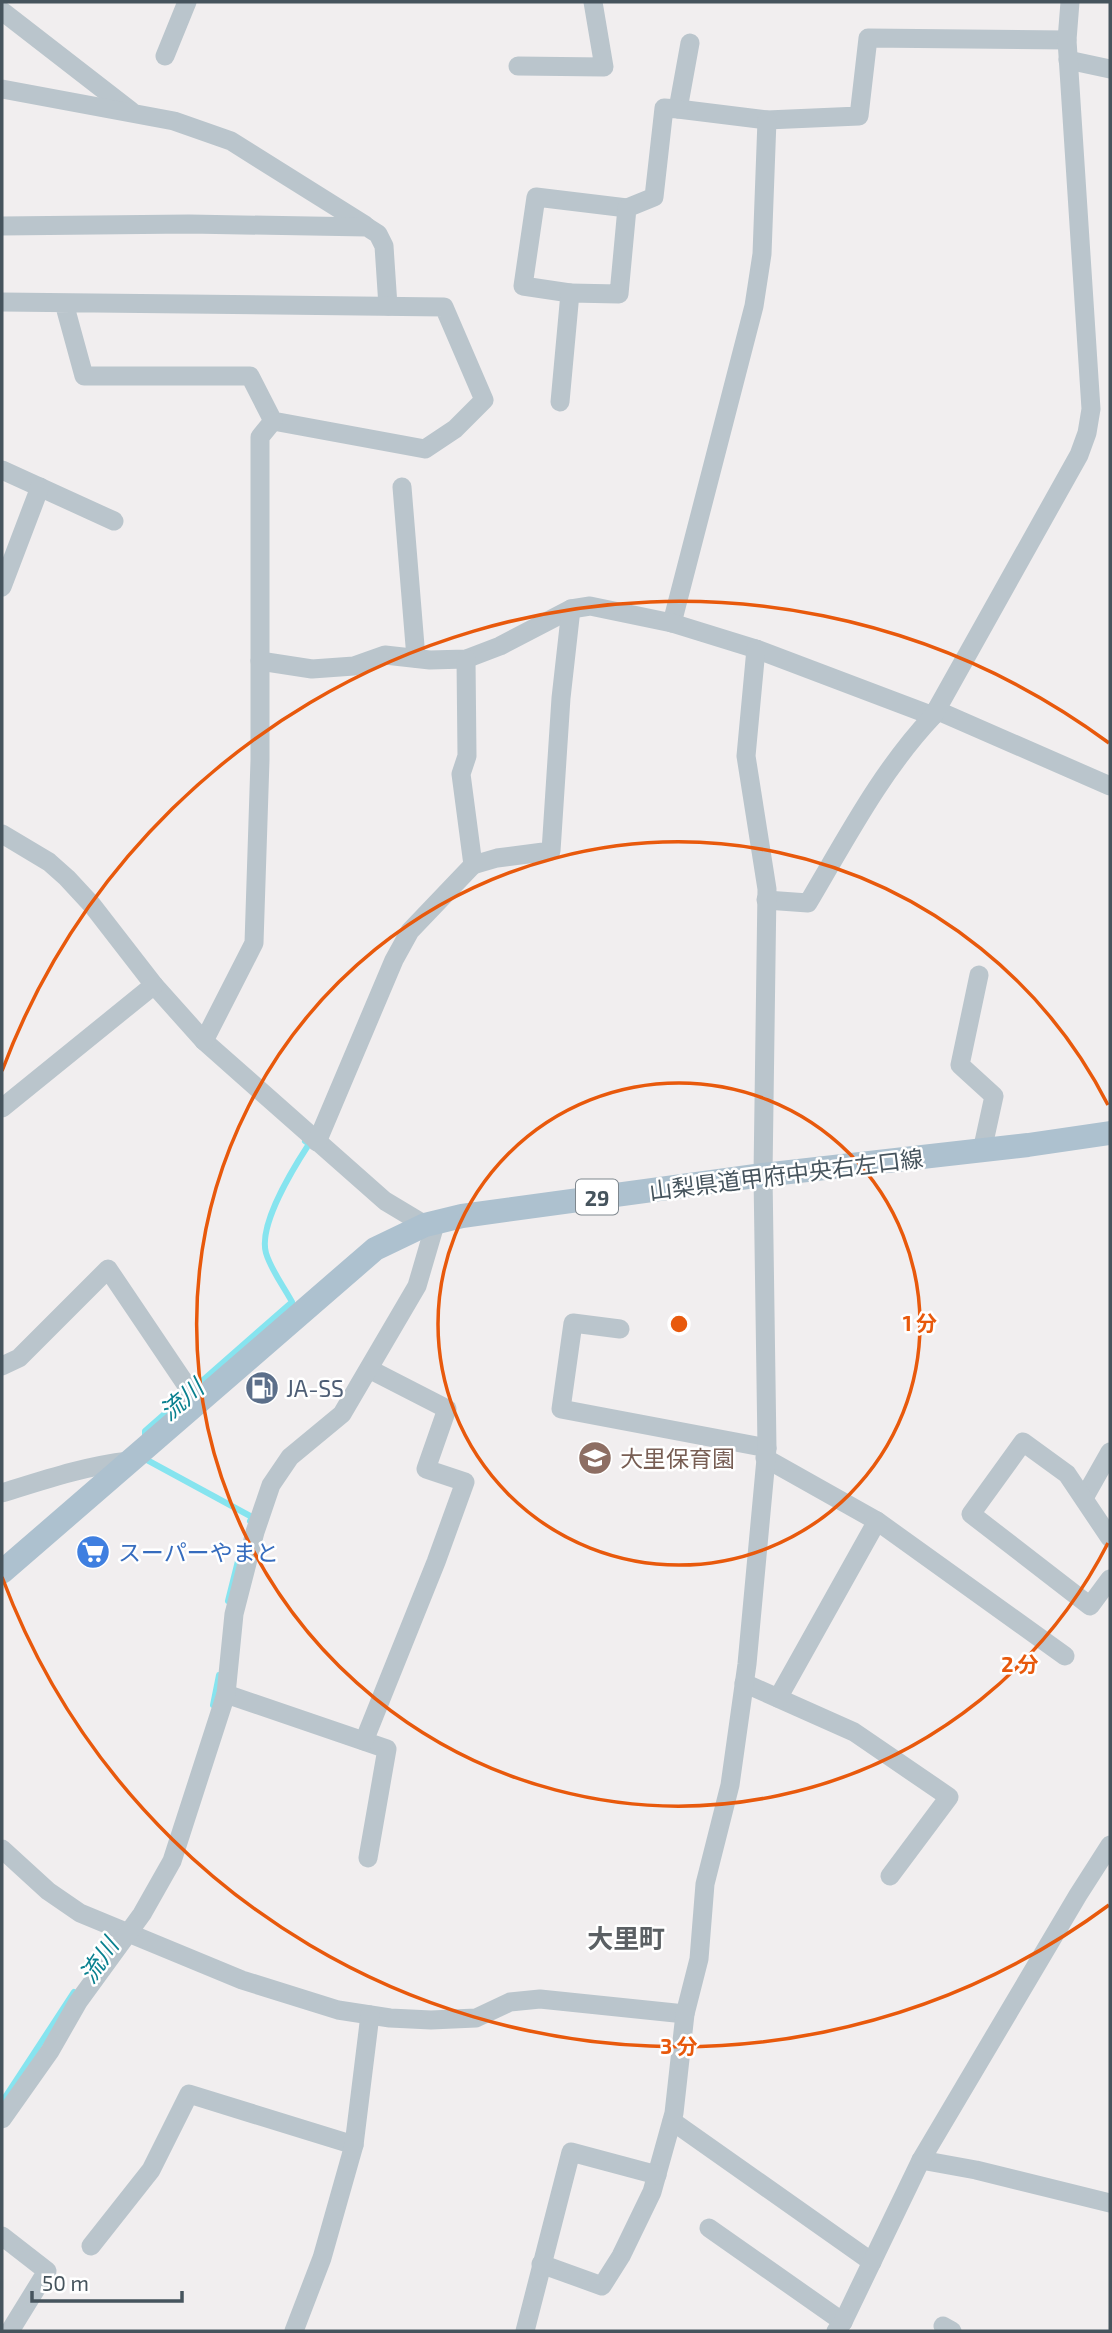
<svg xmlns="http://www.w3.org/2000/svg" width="1112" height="2333" viewBox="0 0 1112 2333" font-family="'Exo 2','Noto Sans JP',sans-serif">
	<rect width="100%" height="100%" fill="#f1eeef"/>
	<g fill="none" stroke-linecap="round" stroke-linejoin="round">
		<!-- stream -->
		<g stroke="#86e4ef" stroke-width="6">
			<path d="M145 1440V1431L292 1302C284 1287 271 1270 266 1253 258 1225 294 1167 309 1144L305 1141"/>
			<path d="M146 1454 147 1460 252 1517 250 1521"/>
			<path d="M228 1601 238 1561"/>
			<path d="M213 1705 219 1675"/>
			<path d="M2 2102 74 1992"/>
		</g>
		<!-- minor -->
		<g stroke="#bac5cc" stroke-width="19">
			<path d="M2 11 131 111"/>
			<path d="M690 43 678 109 767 120 859 116 868 38 1067 40"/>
			<path d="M165 56 187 2"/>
			<path d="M1068 60 1110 69"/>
			<path d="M518 66 604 67 593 2"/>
			<path d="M2 89 174 121 231 141 365 225"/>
			<path d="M2 226 189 224 367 227 378 234 384 246 388 306"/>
			<path d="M570 293 523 286 536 197 627 208"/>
			<path d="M2 302 444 307 484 400 455 429 425 449 273 421 250 376H84L64 303"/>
			<path d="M560 402 570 293 619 294 627 208 654 197 664 108 678 109"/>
			<path d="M2 470 114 521"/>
			<path d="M402 487 416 658"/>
			<path d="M2 587 40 487"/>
			<path d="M672 623 754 306 762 254 767 120"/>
			<path d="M260 661 312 669 354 666 385 655 430 660 466 659 500 646 571 609 590 606 672 623 756 649 933 716"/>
			<path d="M936 710 1110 786"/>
			<path d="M2 834 49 862 67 878 92 905 154 985 204 1041 385 1201 425 1225"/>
			<path d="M473 865 497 858 551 851 561 698 571 609"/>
			<path d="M766 900 808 903C846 839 881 771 933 716L1079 455 1087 433 1091 409 1067 40 1070 2"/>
			<path d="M979 975 960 1065 994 1096 982 1151"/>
			<path d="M204 1041 254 943 260 760V437L273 421"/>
			<path d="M2 1108 154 985"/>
			<path d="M317 1142 394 960 410 931 473 865 461 774 467 756 466 659"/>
			<path d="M620 1329 573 1323 561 1409 767 1448"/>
			<path d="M2 1366 19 1358 108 1269 197 1401"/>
			<path d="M765 1458 877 1521 1065 1656"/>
			<path d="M2 1493C44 1480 85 1466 129 1461"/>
			<path d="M1084 1498 1110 1452"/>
			<path d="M1110 1538 1067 1474 1023 1442 971 1514 1090 1606 1110 1579"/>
			<path d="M744 1683 854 1732 949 1797 890 1876"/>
			<path d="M226 1694 387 1749 368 1858"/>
			<path d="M778 1698 877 1521"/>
			<path d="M364 1741 436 1562 465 1482 426 1469 447 1409 369 1369"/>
			<path d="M2 1849 48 1891 80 1913 242 1980 338 2010 390 2018 431 2020 476 2018 510 2002 540 1999 685 2014"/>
			<path d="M2 2119 50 2051 78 2002 142 1914 172 1861 226 1694 234 1614 255 1532 271 1485 290 1457 342 1414 417 1286 436 1221"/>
			<path d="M672 2121 872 2262"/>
			<path d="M921 2160 976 2170 1110 2203"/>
			<path d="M709 2228 843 2322"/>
			<path d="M2 2236 47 2271 10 2331"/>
			<path d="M91 2246 151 2170 189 2094 354 2145"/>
			<path d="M541 2264 602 2286 621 2256 652 2192 674 2113 685 2014 699 1959 705 1884 730 1785 747 1664 767 1448 763 1175 767 889 746 756 756 649"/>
			<path d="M943 2326 952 2331"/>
			<path d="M294 2331 322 2258 354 2145 370 2015"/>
			<path d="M525 2331 571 2152 657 2175"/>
			<path d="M836 2331 843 2322 921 2160 1078 1895 1110 1845"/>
		</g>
		<!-- major -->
		<path stroke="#adc1cf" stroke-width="24" d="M2 1572 375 1249 425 1225 462 1216 763 1175 1028 1145 1110 1133"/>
	</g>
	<!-- distance rings -->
	<g fill="none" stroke="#e8590c" stroke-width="3.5">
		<circle cx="679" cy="1324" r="241"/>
		<path d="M1108 1543A482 482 0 1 1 1108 1105"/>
		<path d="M1109 1905A723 723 0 0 1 2 1577M2 1071A723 723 0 0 1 1109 743"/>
	</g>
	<!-- icons -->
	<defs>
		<g id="fuel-disc" transform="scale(1.75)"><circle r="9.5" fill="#5c6f8a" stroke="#fff"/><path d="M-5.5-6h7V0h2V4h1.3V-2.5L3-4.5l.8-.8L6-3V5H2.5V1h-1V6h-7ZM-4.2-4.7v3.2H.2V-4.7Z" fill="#fff"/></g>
		<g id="school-disc" transform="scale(1.75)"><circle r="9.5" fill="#8d6e63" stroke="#fff"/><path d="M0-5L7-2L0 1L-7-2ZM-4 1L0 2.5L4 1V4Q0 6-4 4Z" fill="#fff"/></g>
		<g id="supermarket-disc" transform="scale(1.75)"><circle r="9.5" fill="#3f7fe0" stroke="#fff"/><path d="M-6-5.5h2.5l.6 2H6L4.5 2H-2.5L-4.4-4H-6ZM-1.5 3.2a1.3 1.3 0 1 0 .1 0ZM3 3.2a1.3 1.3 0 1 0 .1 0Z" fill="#fff"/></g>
	</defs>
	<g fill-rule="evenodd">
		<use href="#fuel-disc" x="262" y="1388"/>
		<use href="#school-disc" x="595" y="1458"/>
		<use href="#supermarket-disc" x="93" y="1552"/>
	</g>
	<g text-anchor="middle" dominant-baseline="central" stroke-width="5" stroke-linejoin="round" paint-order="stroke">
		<!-- shield labels -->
		<rect fill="#fff" stroke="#7e878e" stroke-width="2" x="576" y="1179.5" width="42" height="35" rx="5"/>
		<g font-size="21" font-weight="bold" fill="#46545d">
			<text x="597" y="1197">29</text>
		</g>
		<!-- street labels -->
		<g font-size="23" fill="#46545d" stroke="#fff">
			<text transform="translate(786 1174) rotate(-7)">山梨県道甲府中央右左口線</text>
		</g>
		<!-- service labels -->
		<g font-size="23" fill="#4e5e75" stroke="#fff" text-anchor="start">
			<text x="286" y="1388">JA-SS</text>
		</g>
		<!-- education labels -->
		<g font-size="23" fill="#785e54" stroke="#fff" text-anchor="start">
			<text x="620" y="1458">大里保育園</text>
		</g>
		<!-- shop labels -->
		<g font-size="23" fill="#366cbe" stroke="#fff" text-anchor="start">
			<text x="118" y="1552">スーパーやまと</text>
		</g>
		<!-- water labels -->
		<g font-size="24" font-style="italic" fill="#09808f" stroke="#fff">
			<text transform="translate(181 1399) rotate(-41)">流川</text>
			<text transform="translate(98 1960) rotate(-56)">流川</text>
		</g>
		<!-- quarter labels -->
		<g font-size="26" font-weight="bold" fill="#5b6064" stroke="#fff">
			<text x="626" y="1937">大里町</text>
		</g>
	</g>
	<circle cx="679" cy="1324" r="10" fill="#e8590c" stroke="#fff" stroke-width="3.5"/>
	<g font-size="21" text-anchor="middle" font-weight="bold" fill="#e8590c" stroke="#fff" stroke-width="5" stroke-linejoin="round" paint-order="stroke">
		<text x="920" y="1331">1 分</text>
		<text x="1020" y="1672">2 分</text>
		<text x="679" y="2054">3 分</text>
	</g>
	<!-- border -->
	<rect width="1112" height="2333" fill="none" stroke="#46545d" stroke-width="7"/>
	<!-- scale -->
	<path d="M32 2291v10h150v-10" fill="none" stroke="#46545d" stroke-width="3.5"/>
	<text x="42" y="2291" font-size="21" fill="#46545d" stroke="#ffffff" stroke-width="5" paint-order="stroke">50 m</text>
</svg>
